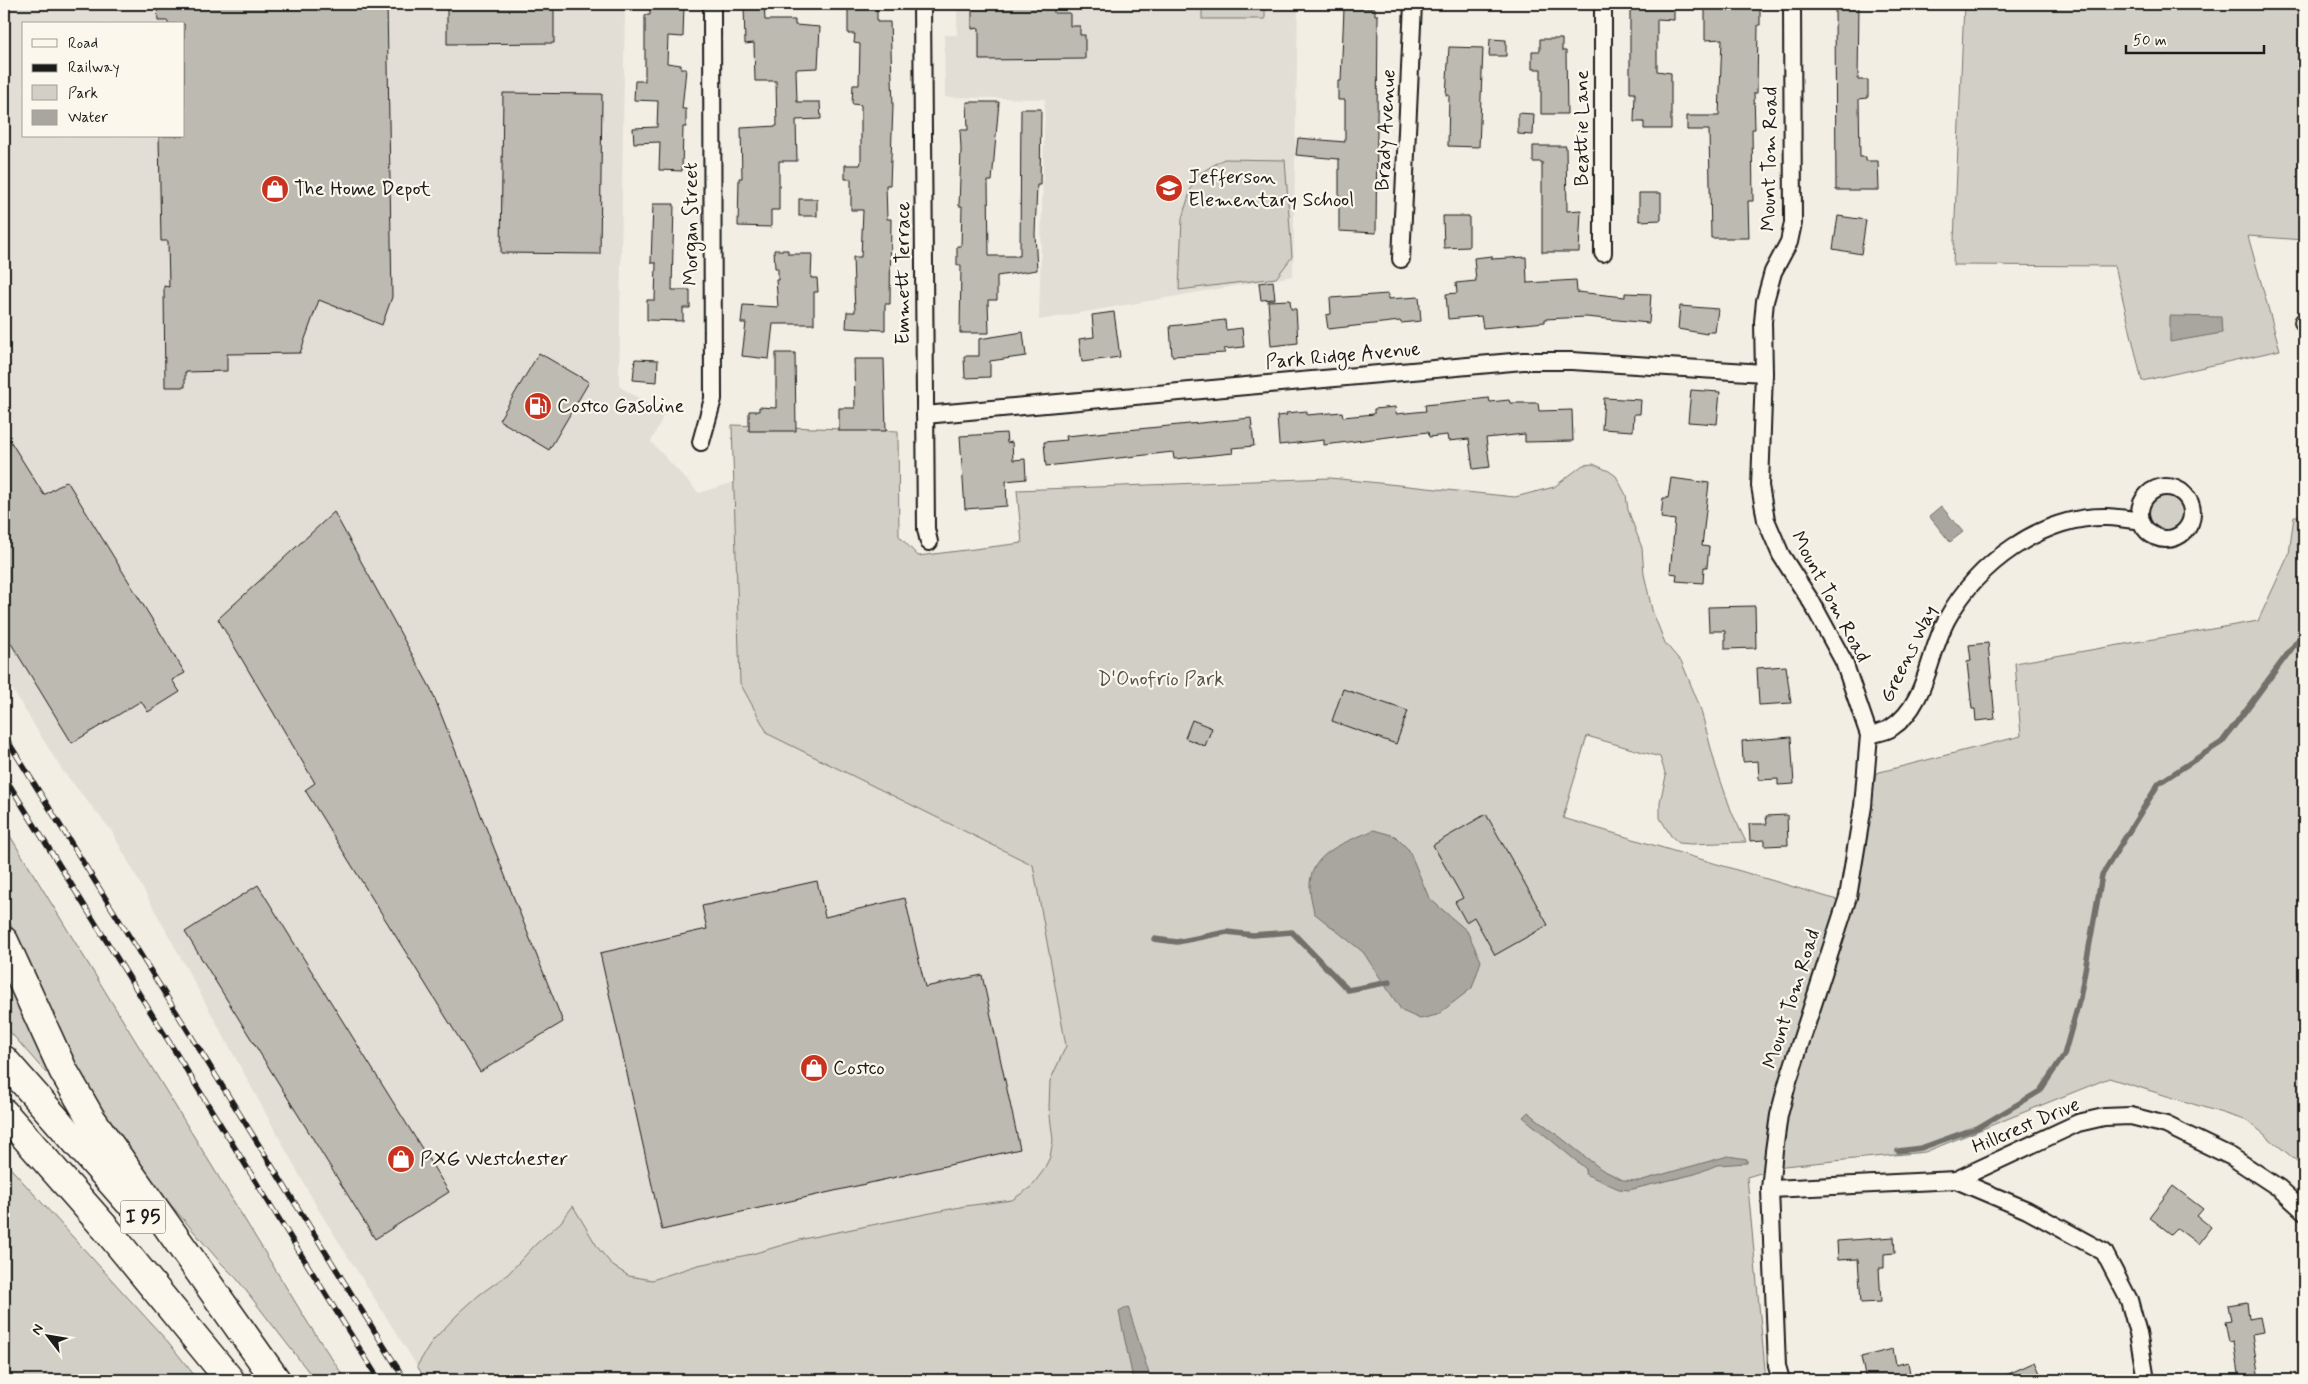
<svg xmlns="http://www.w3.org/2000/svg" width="2308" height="1384" viewBox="0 0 2308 1384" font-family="Mynerve,sans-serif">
	<rect width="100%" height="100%" fill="#f2eee4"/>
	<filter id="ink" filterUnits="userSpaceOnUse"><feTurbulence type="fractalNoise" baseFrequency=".02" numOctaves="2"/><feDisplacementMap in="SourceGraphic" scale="10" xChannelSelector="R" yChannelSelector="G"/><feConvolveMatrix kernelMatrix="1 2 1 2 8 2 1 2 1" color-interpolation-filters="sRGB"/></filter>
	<g filter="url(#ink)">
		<!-- built -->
		<g fill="#e2ded5" fill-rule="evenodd">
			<path d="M4 4H625L619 386 664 414 651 442 699 493 734 482 740 683 768 733 1033 865 1087 1160 1053 1192 528 1325 417 1366 318 1209 111 830 62 770 4 676ZM24 24H184V136H24Z"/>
			<path d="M957 4H1298L1293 276 1039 320 1045 99 945 97 944 35H957Z"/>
		</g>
		<!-- green -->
		<g fill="#d2cfc6" stroke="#777671">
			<rect x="1202" y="4" width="63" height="15"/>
			<path d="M1964 4H2304V240L2248 236 2280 350 2142 381 2115 266 1953 265Z"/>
			<path d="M1224 159 1285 160 1292 257 1276 278 1179 290 1182 218 1195 176Z"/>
			<path d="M732 425 898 431 899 536 918 556 1022 543 1017 490 1330 478 1515 497 1554 487 1583 465 1593 464 1609 471 1616 476 1626 495 1628 510 1642 548 1644 574 1652 610 1665 643 1682 663 1700 707 1716 767 1732 813 1746 842 1691 844 1679 843 1671 836 1660 818V802L1666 776 1660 757 1587 736 1563 818 1854 905 1876 773 2021 736 2015 663 2258 621 2289 554 2294 516H2304V1167L2248 1121 2109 1078 1925 1152 1784 1166 1747 1177 1766 1380H426L417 1366 433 1340 458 1314 479 1295 508 1274 536 1244 561 1222 573 1206 598 1248 613 1266 629 1276 652 1280 698 1265 752 1254 803 1239 965 1206 1012 1200 1031 1187 1043 1171 1050 1157 1053 1140 1049 1108 1050 1081 1066 1046 1033 865 768 734 740 683Z"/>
			<circle cx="2164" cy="514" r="23"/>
			<path d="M4 826 308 1323 346 1380H315L237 1279 220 1262 122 1148 83 1082 4 910Z"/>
			<path d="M4 972 49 1069 46 1073 4 1025Z"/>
			<path d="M4 1161 169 1343 198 1380H4Z"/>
		</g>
		<!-- water -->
		<g fill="#a9a6a0" stroke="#716f6b">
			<path d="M2170 316 2221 317 2222 333 2170 342Z"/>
			<path d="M1941 506 1963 532 1950 542 1929 516Z"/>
			<path d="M1374 830 1395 836 1409 850 1429 898 1467 931 1481 961 1472 988 1437 1015 1420 1019 1402 1011 1363 952 1314 913C1313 905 1310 897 1310 889 1308 852 1347 842 1374 830Z"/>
			<path d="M1528 1112 1601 1169 1623 1180 1639 1181 1728 1156 1747 1159V1163L1717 1165 1695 1174 1629 1190 1619 1189 1585 1174 1586 1169 1523 1117Z"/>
			<path d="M1128 1307 1151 1380H1131L1132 1374 1119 1312Z"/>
		</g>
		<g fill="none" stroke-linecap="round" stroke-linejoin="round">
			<!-- stream -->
			<g stroke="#716f6b" stroke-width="5.5">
				<path d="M1154 939 1177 942 1227 932 1253 935 1292 932 1348 990 1390 982"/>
				<path d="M1898 1151 1921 1148 1979 1127 2040 1091 2064 1055 2080 998 2102 875 2159 783 2222 742 2304 632"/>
			</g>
		</g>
		<!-- building -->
		<g fill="#bdbab1" stroke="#1c1c1c">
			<path d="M157 4H387L392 297 382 325 319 300 300 353 227 354V371L185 372V387H165L164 286 169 287 168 241H161L159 136H184V24H168V21H158Z"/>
			<path d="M447 4H554V43L447 44Z"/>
			<path d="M650 4H684L683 37 668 36 667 63 681 65V69H686L682 109H686V127H683L682 171 659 170 660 142 634 143 633 128 657 127 658 101 634 100 635 81H645V15H650Z"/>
			<path d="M744 4H764L765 20H795V25L820 27 818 68 796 69 797 102H820L821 119 796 120 797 161H779V210H771V227L738 226 739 178H742L741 128 777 126 776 81H755L754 43 745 44Z"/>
			<path d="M848 4H877V22H890L893 106 890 185H886L887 219H891L890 304H885V330L846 328 847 312H855L853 257H861L863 210H851V179H845V165H860L861 162V105L852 104 853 85H859L860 44 854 43 855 34H848Z"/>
			<path d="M972 4H1048V9H1054V13H1070V26H1080V35H1085V59L979 60V28L972 29Z"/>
			<path d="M1630 4H1674V20L1657 19V71L1671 73V129H1644V122H1634L1635 93H1630Z"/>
			<path d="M1705 4H1760V25H1758L1757 93H1754L1755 129H1752L1753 201H1748L1749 238H1711L1709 130H1687V116H1719L1722 39 1705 40Z"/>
			<path d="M1835 4H1859L1858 80H1868V98L1859 99 1860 157H1866V161H1878L1879 190H1836Z"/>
			<path d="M1344 8H1375V15H1378L1376 233 1339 231V159L1296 155 1298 138 1345 142V100H1338V81H1341Z"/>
			<path d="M1490 39 1506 40V56H1489Z"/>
			<path d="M1540 39H1562V51H1566L1567 114H1541V69H1532V51H1540Z"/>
			<path d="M1449 47 1483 48 1479 147 1448 146 1449 95H1446Z"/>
			<path d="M503 93 602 94 600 254 501 253Z"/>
			<path d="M967 102H999L992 181H988L989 256H1020L1021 109H1041L1040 185H1037L1035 234 1037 270 997 276V300H988L989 333H960L961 265H957V246H961L962 206H959L961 149 960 130H968Z"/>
			<path d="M1518 113 1534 114 1533 135 1518 134Z"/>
			<path d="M1533 146H1566L1567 211 1581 210 1579 252H1542V162H1533Z"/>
			<path d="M1639 193H1661V220L1639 221Z"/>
			<rect x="799" y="199" width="18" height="17"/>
			<path d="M653 204H674L672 290H690V308H683V321L647 320V300H655L656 263H651Z"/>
			<path d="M1443 216H1469V247L1444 248Z"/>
			<path d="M1838 216 1866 220 1861 254 1833 249Z"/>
			<path d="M774 250H788V254H812L811 278H817L818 292H814V324H773L769 359 742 356 746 323H741L743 305 778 307 776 280H778V268H775Z"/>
			<path d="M1492 256V259L1526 257 1527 283 1576 280 1577 292 1625 297V293L1651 294 1649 323 1586 317 1545 319V322L1483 328 1481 316 1448 319 1446 294 1457 293 1456 283 1476 281 1474 258Z"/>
			<path d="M1273 281 1275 299 1261 300 1259 283Z"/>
			<path d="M1388 294V299L1419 297 1421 321 1401 323 1400 321 1328 329 1326 315 1331 314 1330 298Z"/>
			<path d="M1290 300 1291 309H1296L1298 343 1271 346 1268 301Z"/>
			<path d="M1680 306 1718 309 1715 332H1707V334L1678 329Z"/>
			<path d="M1114 312 1120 357 1082 362 1079 339 1094 337 1092 315Z"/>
			<path d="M1225 320 1226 330 1242 328 1244 347 1224 349 1225 353 1172 356 1170 326Z"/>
			<path d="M1023 332 1026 356 990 361V377L965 378 964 356H979V339Z"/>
			<path d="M539 353 589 382 549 450 499 420Z"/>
			<path d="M776 353H795L796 431H749V411H759V407L776 408Z"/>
			<path d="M635 359 658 360 657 382 633 380Z"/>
			<path d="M854 359H884L886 431H839V408H855Z"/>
			<path d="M1691 390 1720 392 1717 424 1688 422Z"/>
			<path d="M1489 398 1490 402 1509 400 1510 403H1538L1539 411 1572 410 1573 441 1525 442V434L1486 438 1490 467 1473 469 1469 439 1448 441 1447 435 1429 437 1428 432 1324 445V440L1279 445 1277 416 1287 415 1286 413 1307 411V415L1342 412 1343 417 1374 414V409L1395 407 1396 414 1426 411 1425 405Z"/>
			<path d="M1604 398 1641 400 1640 414H1634L1633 431 1602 429Z"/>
			<path d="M1251 418 1254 446 1232 448 1233 453 1174 459 1173 452 1046 466 1044 442 1067 440 1066 436Z"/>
			<path d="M4 431 44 495 67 481 185 673 172 680 180 692 148 712 141 701 72 743 4 632Z"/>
			<path d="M1006 433 1007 443 1012 442 1013 460 1025 459 1026 479 1006 481 1007 506 965 509 960 436Z"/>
			<path d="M1671 478 1709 483 1702 546 1709 547 1707 567H1704L1703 583 1676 581 1677 574 1670 573 1675 520 1661 518 1663 498H1668Z"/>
			<path d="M334 512 431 689 563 1022 480 1072 305 790 315 783 218 619Z"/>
			<path d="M1755 606 1756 648 1725 649V631H1709L1708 607Z"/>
			<path d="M1988 643 1995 719 1976 721 1975 709H1972L1967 662 1971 661 1969 645Z"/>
			<path d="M1786 666 1791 703 1759 705 1757 668Z"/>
			<path d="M1343 689 1408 711 1396 744 1332 721Z"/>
			<path d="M1192 720 1212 728 1205 746 1185 738Z"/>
			<path d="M1791 737 1794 784 1778 785V779L1759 780 1758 761 1743 762 1742 741Z"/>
			<path d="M1486 814 1548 925 1495 955 1474 917 1466 922 1455 902 1463 898 1433 845Z"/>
			<path d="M1787 815 1788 845 1765 846V840L1750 841 1749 824H1767L1766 816Z"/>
			<path d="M817 881 825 917 905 898 925 987 982 975 1020 1149 662 1230 600 953 707 929 702 906Z"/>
			<path d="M258 885 449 1192 375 1239 185 932Z"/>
			<path d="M2173 1186 2203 1209 2197 1216 2211 1227 2198 1244 2177 1228 2171 1234 2149 1217Z"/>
			<path d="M1894 1237 1895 1253 1884 1254V1268H1879L1881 1302 1861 1303 1858 1259 1838 1260 1837 1241Z"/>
			<path d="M2247 1302 2249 1319 2260 1317 2263 1332 2252 1334 2259 1380H2240L2234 1341 2229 1342 2225 1322 2231 1321 2228 1305Z"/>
			<path d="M1893 1349 1896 1365 1908 1362 1911 1380H1866L1861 1357Z"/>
			<path d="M2035 1362 2043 1380H1995Z"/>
		</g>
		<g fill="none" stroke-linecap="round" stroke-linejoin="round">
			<!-- street casing -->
			<g stroke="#1c1c1c" stroke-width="20">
				<g id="street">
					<path d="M922 4 926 529 929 542"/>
					<path d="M1603 253V4"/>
					<path d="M1401 259 1413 4"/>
					<path d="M2303 322H2304"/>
					<path d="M925 415 1523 361H1572L1764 373"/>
					<path d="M701 442 713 399 712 4"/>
					<circle cx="2166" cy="513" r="26"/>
					<path d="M1869 735C1876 733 1885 732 1891 728 1927 705 1928 654 1947 619 1977 564 2041 516 2106 517 2117 517 2129 520 2140 520"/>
					<path d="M1956 1180 2027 1210 2104 1252 2129 1300 2138 1333 2146 1380"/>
					<path d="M1770 1189 1956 1180 2078 1123 2104 1117 2131 1116 2166 1125 2232 1157 2279 1188 2304 1211"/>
					<path d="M1781 1380 1777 1366 1770 1189 1774 1151 1779 1115 1788 1081 1848 897 1863 806 1869 735 1844 662 1812 603 1781 555 1766 520 1760 486 1764 373 1763 322 1765 301 1773 272 1789 242 1793 223 1792 4"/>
				</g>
			</g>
			<!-- highway casing -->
			<g stroke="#1c1c1c" stroke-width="31">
				<g id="highway">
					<path d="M4 941 63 1070 90 1117 276 1380"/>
					<path d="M4 1060 128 1201"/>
					<path d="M4 1113 107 1230 230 1380"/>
				</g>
			</g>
			<!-- street -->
			<use href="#street" stroke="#fbf7ec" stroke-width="16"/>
			<!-- highway -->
			<use href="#highway" stroke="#fbf7ec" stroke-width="28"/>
			<!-- rail casing -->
			<g stroke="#1c1c1c" stroke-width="5.5">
				<g id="rail">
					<path d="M4 735 405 1380"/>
					<path d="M4 776 379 1380"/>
				</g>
			</g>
			<!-- rail -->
			<use href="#rail" stroke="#fbf7ec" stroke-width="4" stroke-dasharray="11" stroke-linecap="butt"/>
		</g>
	</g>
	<!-- icons -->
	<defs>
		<g id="school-disc" transform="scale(1.4375)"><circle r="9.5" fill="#c8321e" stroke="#fbf7ec"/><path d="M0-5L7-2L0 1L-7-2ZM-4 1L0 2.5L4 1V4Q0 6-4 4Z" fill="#fff"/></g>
		<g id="shop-disc" transform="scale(1.4375)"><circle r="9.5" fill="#c8321e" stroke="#fbf7ec"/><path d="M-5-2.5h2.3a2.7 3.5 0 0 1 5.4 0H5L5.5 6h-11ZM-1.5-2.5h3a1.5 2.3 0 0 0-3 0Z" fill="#fff"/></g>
		<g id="fuel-disc" transform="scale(1.4375)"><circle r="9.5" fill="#c8321e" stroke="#fbf7ec"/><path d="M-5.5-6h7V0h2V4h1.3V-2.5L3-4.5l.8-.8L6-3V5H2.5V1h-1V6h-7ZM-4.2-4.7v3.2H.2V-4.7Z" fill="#fff"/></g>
	</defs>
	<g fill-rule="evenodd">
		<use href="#school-disc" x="1169" y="188"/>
		<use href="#shop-disc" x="275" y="189"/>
		<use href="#fuel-disc" x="538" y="406"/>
		<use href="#shop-disc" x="814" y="1068"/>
		<use href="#shop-disc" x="401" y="1159"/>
	</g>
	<g text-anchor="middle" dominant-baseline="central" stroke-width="4.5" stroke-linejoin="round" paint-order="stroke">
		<!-- shield labels -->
		<rect fill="#fbf7ec" stroke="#5f5e5a" stroke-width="1" x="120.5" y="1200.5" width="45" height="33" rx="4"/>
		<g font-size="19" font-weight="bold" fill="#1c1c1c">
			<text x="143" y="1217">I 95</text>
		</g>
		<!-- street labels -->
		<g font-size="20" fill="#1c1c1c" stroke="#fbf7ec">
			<text transform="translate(1582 128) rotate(-90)">Beattie Lane</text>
			<text transform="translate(1386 130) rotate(-87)">Brady Avenue</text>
			<text transform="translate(1770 159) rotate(-89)">Mount Tom Road</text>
			<text transform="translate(691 224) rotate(-90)">Morgan Street</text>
			<text transform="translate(903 273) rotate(-90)">Emmett Terrace</text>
			<text transform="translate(1343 356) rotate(-5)">Park Ridge Avenue</text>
			<text transform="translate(1830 597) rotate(62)">Mount Tom Road</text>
			<text transform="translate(1909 654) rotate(-64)">Greens Way</text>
			<text transform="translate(1792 999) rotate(-72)">Mount Tom Road</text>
			<text transform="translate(2026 1126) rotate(-23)">Hillcrest Drive</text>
		</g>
		<!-- poi labels -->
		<g font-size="20" fill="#1c1c1c" stroke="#fbf7ec" text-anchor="start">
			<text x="1188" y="177">Jefferson<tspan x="1188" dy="23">Elementary School</tspan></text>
			<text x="294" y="189">The Home Depot</text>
			<text x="557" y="406">Costco Gasoline</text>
			<text x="833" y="1068">Costco</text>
			<text x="420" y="1159">PXG Westchester</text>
		</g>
		<!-- park labels -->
		<g font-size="20" fill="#53524f" stroke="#fbf7ec">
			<text x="1161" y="679">D'Onofrio Park</text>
		</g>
	</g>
	<!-- margin -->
	<rect width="2308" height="1384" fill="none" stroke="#fbf7ec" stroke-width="20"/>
	<rect x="10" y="10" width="2288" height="1364" fill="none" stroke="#1c1c1c" stroke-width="2" filter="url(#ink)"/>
	<!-- legend -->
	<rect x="22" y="22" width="162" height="115" fill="#fbf7ec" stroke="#a29f99"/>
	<rect x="32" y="39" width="25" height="8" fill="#fbf7ec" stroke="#a29f99"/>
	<text x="68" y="48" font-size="15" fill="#1c1c1c">Road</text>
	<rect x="32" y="64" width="25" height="8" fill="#1c1c1c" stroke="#a29f99"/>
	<text x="68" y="72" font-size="15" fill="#1c1c1c">Railway</text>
	<rect x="32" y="85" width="25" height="15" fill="#d2cfc6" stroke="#a29f99"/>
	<text x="68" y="98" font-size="15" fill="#1c1c1c">Park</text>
	<rect x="32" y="110" width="25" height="15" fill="#a9a6a0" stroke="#a29f99"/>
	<text x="68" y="122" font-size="15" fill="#1c1c1c">Water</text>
	<!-- north arrow -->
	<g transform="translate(48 1336) rotate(301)" stroke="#fbf7ec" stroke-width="4" paint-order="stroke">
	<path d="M0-4L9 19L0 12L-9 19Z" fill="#1c1c1c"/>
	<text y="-8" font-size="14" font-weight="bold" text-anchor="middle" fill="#1c1c1c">N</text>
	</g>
	<!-- scale -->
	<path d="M2126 45v8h138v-8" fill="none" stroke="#1c1c1c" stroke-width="2.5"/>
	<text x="2133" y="45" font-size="15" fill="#1c1c1c" stroke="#fbf7ec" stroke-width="4" paint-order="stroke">50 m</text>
</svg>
